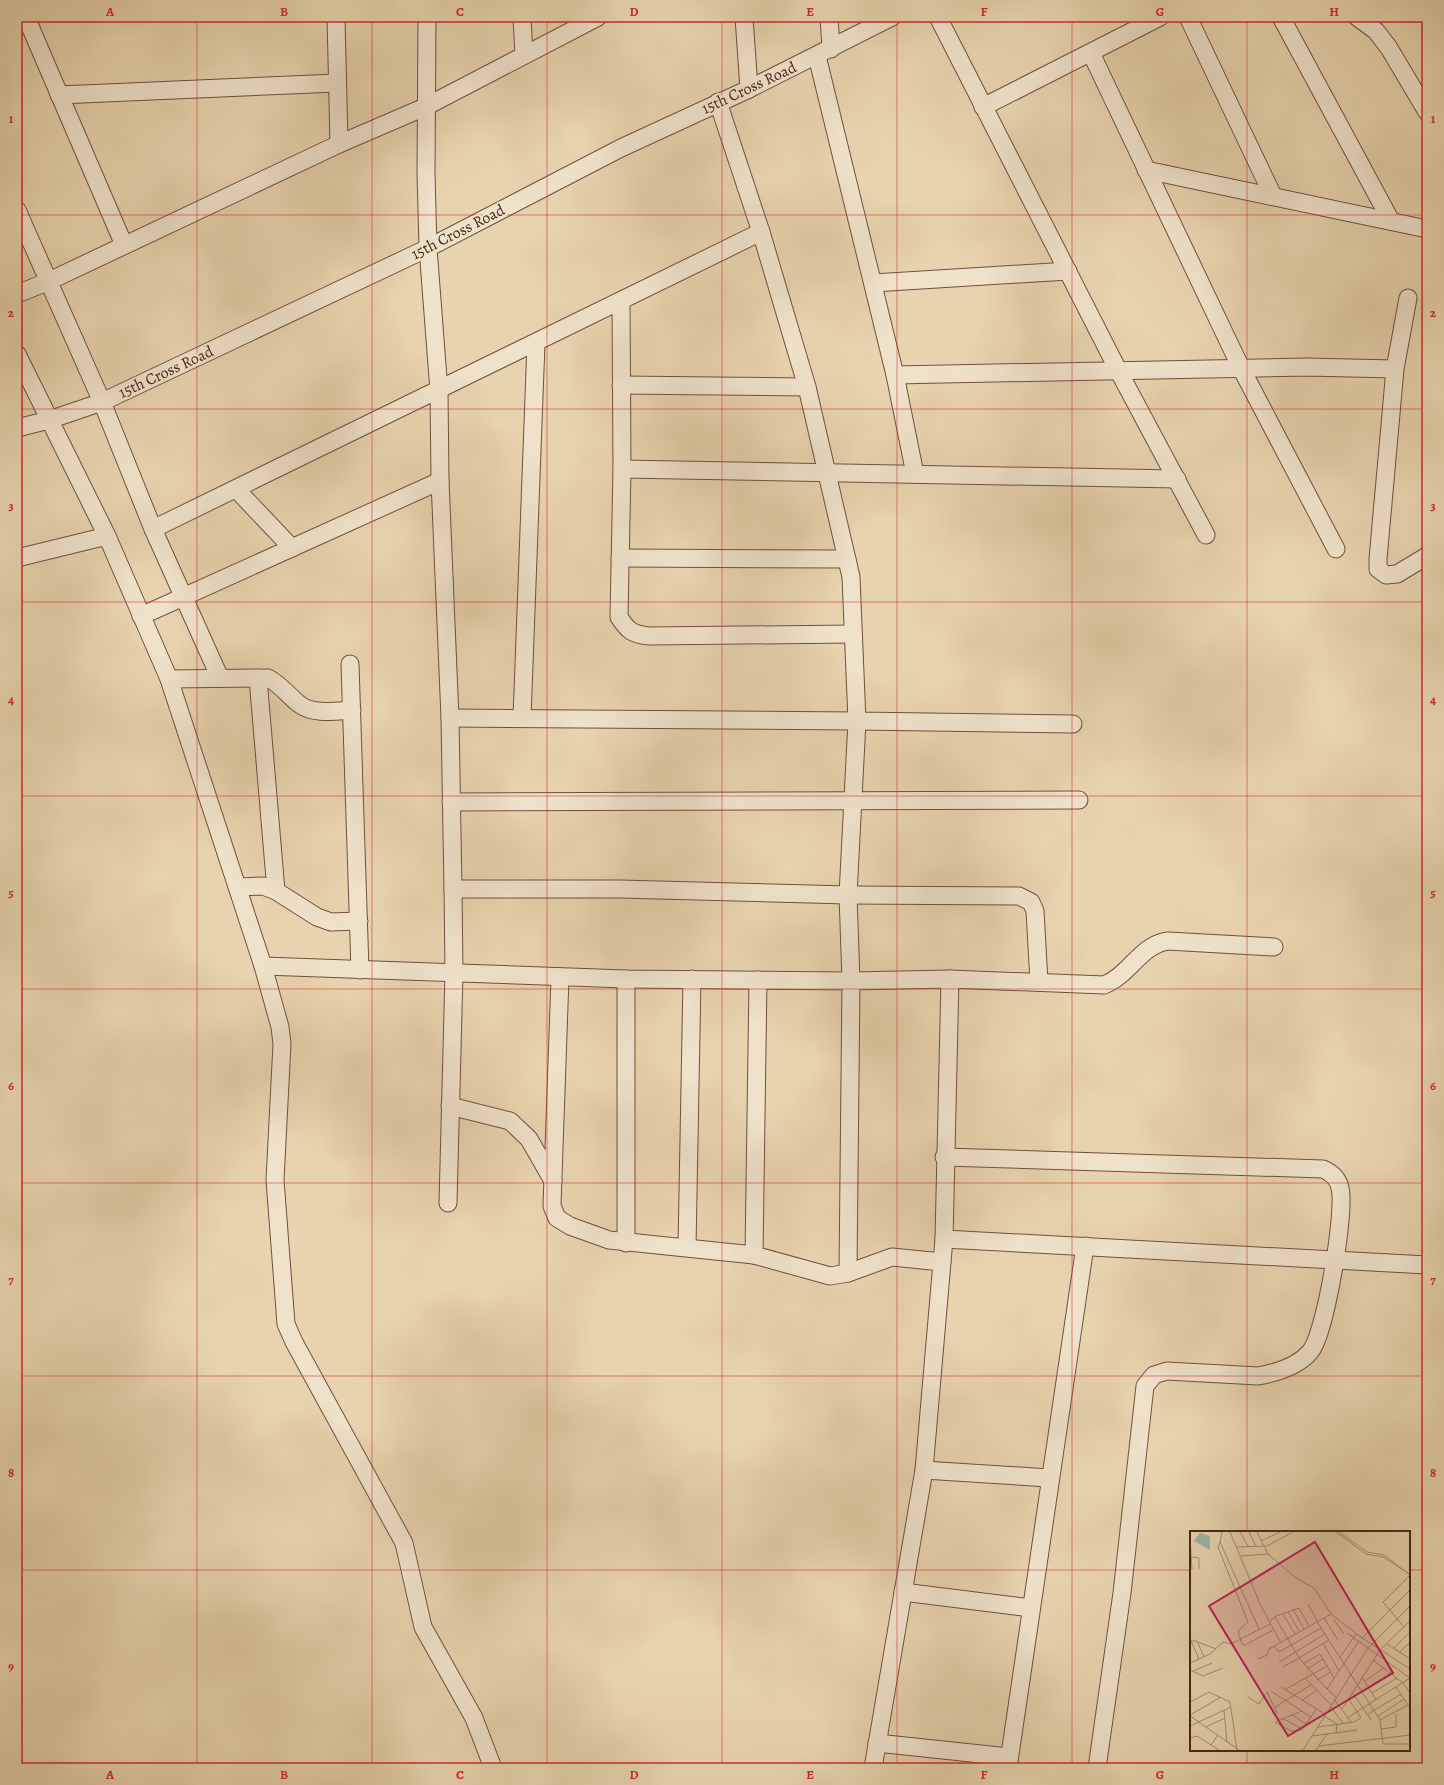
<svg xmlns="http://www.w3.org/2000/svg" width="1444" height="1785" viewBox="0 0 1444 1785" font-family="Alegreya,serif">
	<rect width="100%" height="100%" fill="#e7d3ae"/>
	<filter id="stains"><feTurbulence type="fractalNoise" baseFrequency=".005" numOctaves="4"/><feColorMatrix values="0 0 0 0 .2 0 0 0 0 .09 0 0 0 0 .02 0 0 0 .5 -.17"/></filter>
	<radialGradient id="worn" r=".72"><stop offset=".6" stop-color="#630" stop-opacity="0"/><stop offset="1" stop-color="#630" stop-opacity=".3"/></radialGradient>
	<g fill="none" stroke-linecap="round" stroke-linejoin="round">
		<!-- street casing -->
		<g stroke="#70503e" stroke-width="19">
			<g id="street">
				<path d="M26 17 124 245"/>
				<path d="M336 17 339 144"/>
				<path d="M427 17 426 173 428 248 439 391 440 481 450 718 453 889"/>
				<path d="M522 17 524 55"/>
				<path d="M744 17 749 89"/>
				<path d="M829 17 831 49"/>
				<path d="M938 17 1118 370 1206 535"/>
				<path d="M1188 17 1273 196"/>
				<path d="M1281 17 1391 221"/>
				<path d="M1357 17 1376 31 1389 48 1427 112"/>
				<path d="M1091 53 1241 368 1336 549"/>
				<path d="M817 56 895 375 915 474"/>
				<path d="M59 95 337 83"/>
				<path d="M983 107 1160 17"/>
				<path d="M1146 170 1427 229"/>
				<path d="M17 210 102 402 153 529 220 678"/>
				<path d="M761 232 807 387 851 577 857 721 1073 724"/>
				<path d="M873 283 1068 271"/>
				<path d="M17 294 47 282 339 144 425 107 598 17"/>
				<path d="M1408 298 1395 369 1378 559V569L1386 575 1397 574 1427 556"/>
				<path d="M621 301 622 469 619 617C628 631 632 634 649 636L853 634"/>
				<path d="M17 354 107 536 169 679 263 966 626 979 851 981 950 979 1104 985C1130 975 1140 945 1168 941L1274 947"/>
				<path d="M895 375 1306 367 1395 369"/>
				<path d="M621 385 807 387"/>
				<path d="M17 428 49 420 102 402 428 248 621 148 749 89 892 17"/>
				<path d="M622 469 1177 479"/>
				<path d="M236 489 292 548"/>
				<path d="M153 529 761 232 718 102"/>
				<path d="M17 558 107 536"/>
				<path d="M620 558 847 559"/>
				<path d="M141 616 440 481"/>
				<path d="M350 664 360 970"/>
				<path d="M258 678 276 891"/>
				<path d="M169 679 268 678C281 685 288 695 299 704 313 715 336 711 352 710"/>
				<path d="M450 718 857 721 848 895 851 981 848 1273"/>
				<path d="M522 718 536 343"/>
				<path d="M451 802 1079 800"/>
				<path d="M237 887 263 886 276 891 317 917 331 922 359 921"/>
				<path d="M263 966 280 1027 282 1044 275 1180 286 1324 294 1342 404 1543 423 1627 474 1718 493 1768"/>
				<path d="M560 977 552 1206 557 1218 570 1226 609 1240 754 1255 830 1276 848 1273 892 1257 942 1262"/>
				<path d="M450 1106 510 1121 529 1139 553 1181"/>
				<path d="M944 1157 1323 1169C1332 1173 1338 1178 1340 1188 1346 1211 1325 1336 1310 1352 1298 1366 1275 1373 1258 1376L1167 1371 1154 1375 1145 1386 1122 1593 1097 1768"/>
				<path d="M448 1203 454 973 453 889H620L848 895 1019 896 1031 902 1035 911 1039 982"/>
				<path d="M944 1239 1427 1265"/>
				<path d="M626 1243V979"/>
				<path d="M687 1247 692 979"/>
				<path d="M754 1255 758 980"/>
				<path d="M924 1470 1049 1478"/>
				<path d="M903 1592 1031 1608"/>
				<path d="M877 1743 1009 1757"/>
				<path d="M873 1768 924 1470 944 1239 950 979"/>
				<path d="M1008 1768 1085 1246"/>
			</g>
		</g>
		<!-- street -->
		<use href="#street" stroke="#efe2ca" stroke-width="17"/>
	</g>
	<!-- grid -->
	<path fill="none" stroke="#d62828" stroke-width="1" stroke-opacity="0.55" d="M197 17V1768M372 17V1768M547 17V1768M722 17V1768M897 17V1768M1072 17V1768M1247 17V1532M17 215H1427M17 409H1427M17 602H1427M17 796H1427M17 989H1427M17 1183H1427M17 1376H1427M17 1570H1191M1409 1570H1427M1247 1750V1768"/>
	<g text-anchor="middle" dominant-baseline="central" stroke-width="4" stroke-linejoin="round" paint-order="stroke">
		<!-- street labels -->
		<g font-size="16" fill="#492518" stroke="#efe2ca">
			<text transform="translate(749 88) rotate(-25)">15th Cross Road</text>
			<text transform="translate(458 232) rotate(-27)">15th Cross Road</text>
			<text transform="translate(166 372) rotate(-25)">15th Cross Road</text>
		</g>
	</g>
	<!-- overview -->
	<g transform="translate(1190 1531)">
		<rect width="220" height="220" fill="#e7d3ae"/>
		<path d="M10 2 20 5V19L4 10Z" fill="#97b8a6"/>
		<path fill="none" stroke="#a88d72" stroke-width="1" d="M32 1 30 11 69 98M40 1 71 75 91 112M50 1 58 15M59 1 66 15M67 1 78 23M146 1 176 23 193 26 218 42M149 1 177 21 194 24 220 44M0 7 2 39M71 10 90 1M30 11 28 16 58 91 48 100 52 113 55 114 83 99M47 16 77 15 103 1M51 25 78 23 106 47 124 57 141 83M2 26 9 27V38M103 78 114 98M98 81 109 100M93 83 105 103M85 86 109 127 139 109M134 87 148 109M144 89 154 103M79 91 86 85 109 77 119 95M214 96 193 71 220 44M131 97 190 189 193 213H220M157 102 220 147M172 107 220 59M0 110H7L14 126M1 110 9 128M8 111 26 118M133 112 149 140M197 113 220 128M84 115 89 121 131 97 118 73M204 117 220 101M210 121 220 111M150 126 166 103M68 128 77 124 79 118 141 83 172 107 220 138M183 129 213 152 220 162M89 131 135 103M0 132 20 123 33 111 41 113 80 93M113 133 130 123 144 147M93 136 109 127 137 158M117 138 133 128M0 139 13 145 33 137M3 140 22 132M172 146 186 169M115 147 141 174M127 149 141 141M175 150 194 137M91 156 135 183M178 156 201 142M206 156 220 177M96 158 137 135M81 160 121 186M162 161 181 189M182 162 207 147M58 166 69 173 77 161 87 182M146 166 137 158 169 110M144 168 161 191M113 169 127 159M0 171 19 161 40 171 47 219M140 175 153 192M85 176 121 154M152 178 190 119 220 90M34 180 37 211M112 180 85 191 101 200 112 199 127 177M178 183 211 163M0 184 31 166M102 184 116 193M0 185 49 219M134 185 147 193 146 202M188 185 214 168M92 187 112 198M157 187 220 147M190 189 218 174M0 195 41 176M16 196 35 187M128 196 164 191 171 187 158 167M191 198 206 196V183M122 205 167 199M0 207 7 205 29 219M21 214 28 204M129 215 220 204M113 219 178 117 220 75M126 219 137 203"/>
		<path fill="#c2185b" fill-opacity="0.15" stroke="#c2185b" stroke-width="2" d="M125 11 203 142 98 205 19 75Z"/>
		<rect width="220" height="220" fill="none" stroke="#492518" stroke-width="2"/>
	</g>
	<!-- margin -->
	<rect width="1444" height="1785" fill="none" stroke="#e7d3ae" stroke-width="44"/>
	<rect x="22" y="22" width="1400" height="1741" fill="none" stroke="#d62828" stroke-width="1.5"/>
	<g font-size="13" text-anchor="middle" font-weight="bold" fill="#d62828">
		<text x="110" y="16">A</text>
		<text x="284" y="16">B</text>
		<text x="460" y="16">C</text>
		<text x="634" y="16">D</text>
		<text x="810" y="16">E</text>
		<text x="984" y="16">F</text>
		<text x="1160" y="16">G</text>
		<text x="1334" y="16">H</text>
		<text x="11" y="123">1</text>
		<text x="1433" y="123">1</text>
		<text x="11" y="317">2</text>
		<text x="1433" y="317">2</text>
		<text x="11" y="510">3</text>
		<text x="1433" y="510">3</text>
		<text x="11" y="704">4</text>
		<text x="1433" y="704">4</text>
		<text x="11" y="897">5</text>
		<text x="1433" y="897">5</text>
		<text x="11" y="1090">6</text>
		<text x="1433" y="1090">6</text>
		<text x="11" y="1284">7</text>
		<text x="1433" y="1284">7</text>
		<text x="11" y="1477">8</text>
		<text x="1433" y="1477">8</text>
		<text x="11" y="1671">9</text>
		<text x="1433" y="1671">9</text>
		<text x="110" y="1779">A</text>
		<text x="284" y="1779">B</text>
		<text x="460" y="1779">C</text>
		<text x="634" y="1779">D</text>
		<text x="810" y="1779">E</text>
		<text x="984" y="1779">F</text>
		<text x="1160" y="1779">G</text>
		<text x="1334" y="1779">H</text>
	</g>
	<rect width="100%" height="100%" filter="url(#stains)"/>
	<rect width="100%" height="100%" fill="url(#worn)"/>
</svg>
